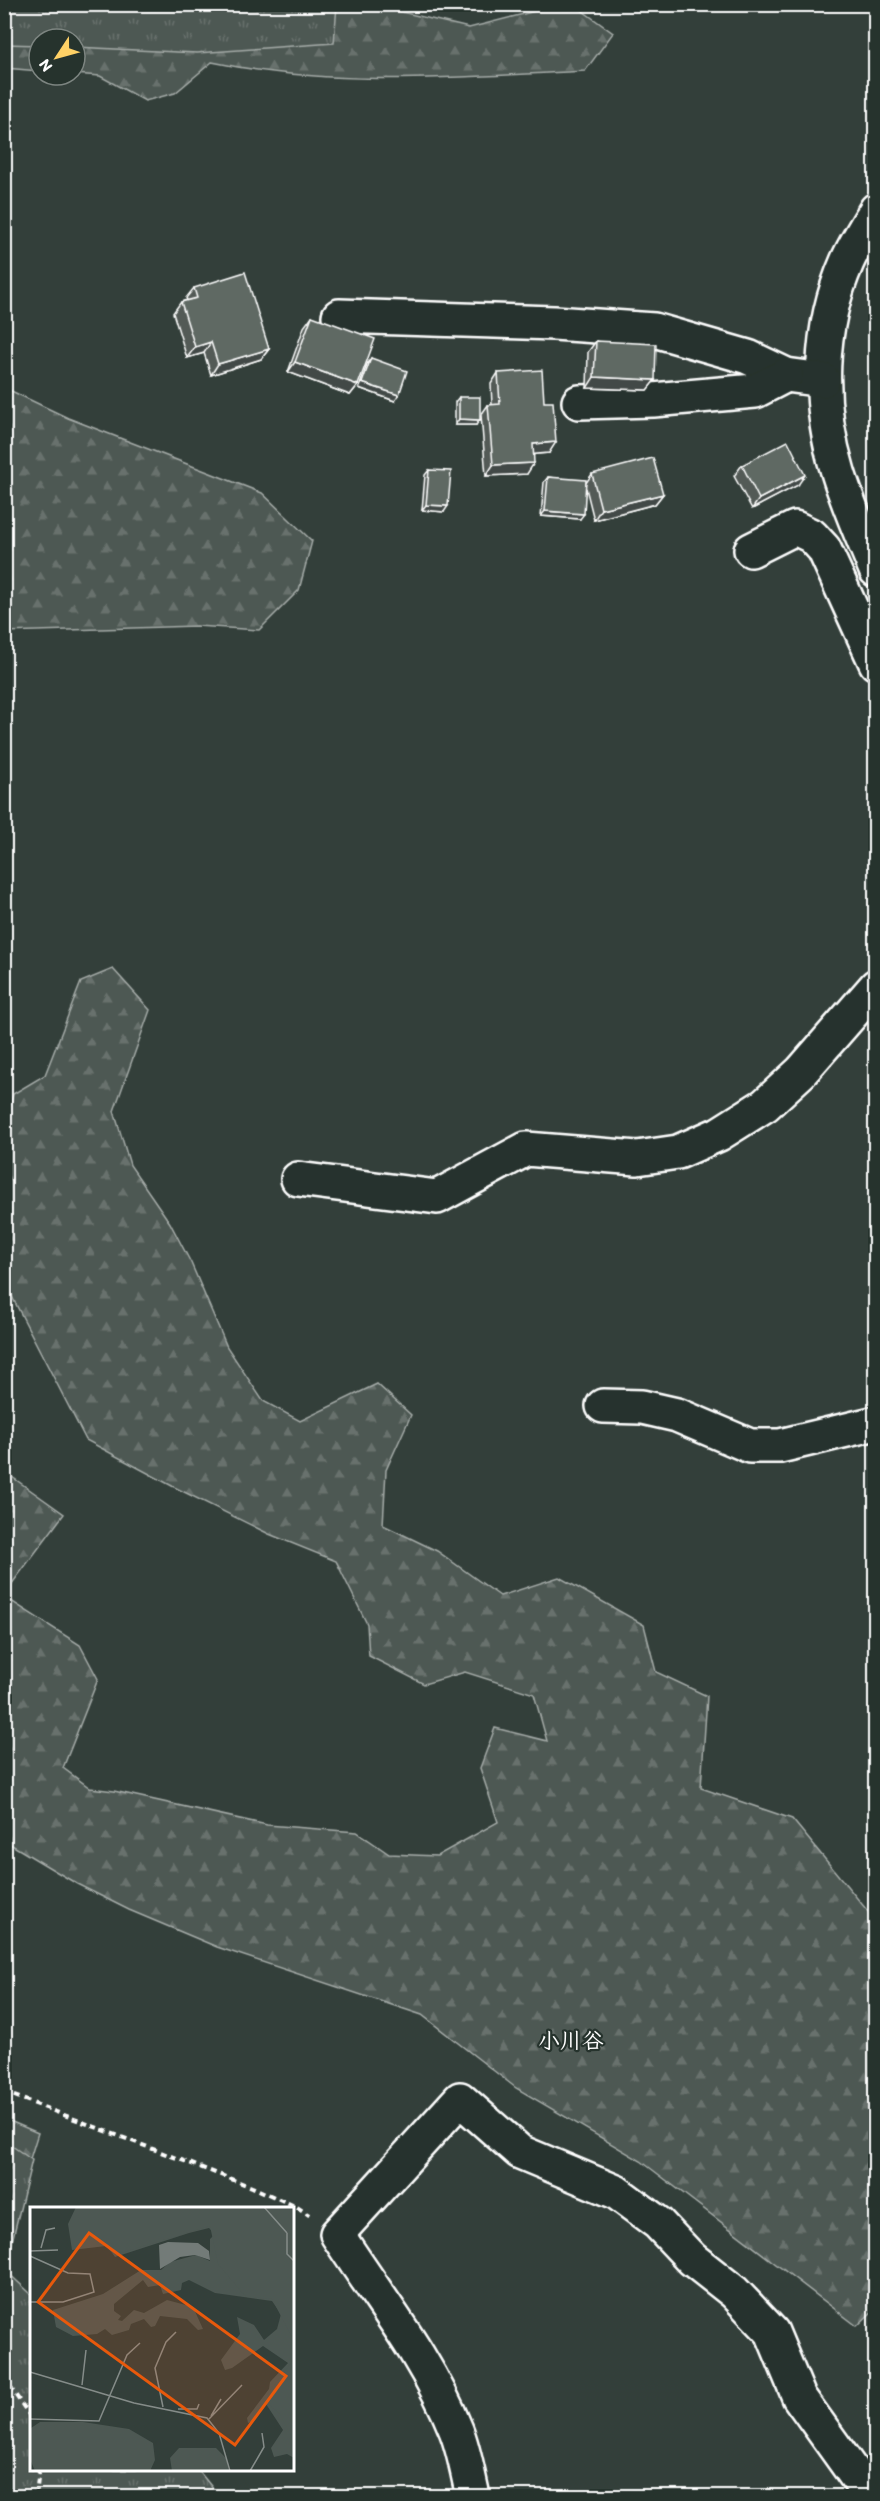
<svg xmlns="http://www.w3.org/2000/svg" width="880" height="2501" viewBox="0 0 880 2501" font-family="Itim,'Klee One',sans-serif">
	<defs>
		<pattern id="forest-firs" width="22" height="20" patternUnits="userSpaceOnUse" patternTransform="scale(1.5)"><rect width="22" height="20" fill="#4d5853"/><path d="M5 1l3.5 6h-7zM16 11l3.5 6h-7z" fill="#68716d"/></pattern>
		<pattern id="park-tufts" width="24" height="20" patternUnits="userSpaceOnUse" patternTransform="scale(1.5)"><rect width="24" height="20" fill="#4d5853"/><path d="M3 7l-1-3M5 7V3M7 7l1-3M15 17l-1-3M17 17v-4M19 17l1-3" fill="none" stroke="#68716d"/></pattern>
	</defs>
	<rect width="100%" height="100%" fill="#333f3a"/>
	<filter id="ink" filterUnits="userSpaceOnUse"><feTurbulence type="fractalNoise" baseFrequency=".0167" numOctaves="2"/><feDisplacementMap in="SourceGraphic" scale="12" xChannelSelector="R" yChannelSelector="G"/><feConvolveMatrix kernelMatrix="1 2 1 2 8 2 1 2 1" color-interpolation-filters="sRGB"/></filter>
	<g filter="url(#ink)">
		<!-- forest -->
		<g fill="url(#forest-firs)" stroke="#a6aca9" stroke-width="1.5">
			<path d="M368 4 469 28 559 5 573 4 613 33 585 71C462 77 333 88 212 62L175 93 145 101 100 76 75 74V39H39V71L5 68 4 5Z"/>
			<path d="M5 388 68 418 262 493 312 541 299 590 259 630 196 626 5 632Z"/>
			<path d="M113 969 150 1010 114 1111 130 1165 170 1223 191 1263 227 1347 263 1401 300 1421 377 1384 411 1415 386 1470 383 1525 437 1551 500 1596 559 1577 644 1625 656 1672 707 1696 701 1788 792 1819 875 1920 876 2308 857 2326 641 2161 516 2088 422 2015 217 1947 129 1910 77 1884 5 1841V1597L80 1645 98 1679 63 1768 90 1788 114 1791 267 1825 357 1832 389 1854 437 1856 498 1822 480 1768 495 1728 547 1741 534 1694 465 1672 424 1684 369 1656 367 1624 336 1561 269 1534 174 1487 86 1440 5 1283V1126L13 1094 45 1075 81 982Z"/>
			<path d="M5 1472 64 1514 5 1593Z"/>
			<path d="M5 2119 38 2133 5 2239Z"/>
		</g>
		<!-- park -->
		<g fill="url(#park-tufts)" stroke="#a6aca9" stroke-width="1.5">
			<path d="M5 4H337V5L334 43 197 53 75 47V39H39V45L5 44Z"/>
			<path d="M5 2141 32 2160 5 2270 31 2294 32 2470H198L219 2496H5Z"/>
		</g>
		<g fill="none" stroke-linecap="round" stroke-linejoin="round">
			<!-- minor casing -->
			<g stroke="#fff" stroke-width="38">
				<g id="minor">
					<path d="M876 210C866 227 855 244 847 262 818 328 817 404 838 472 848 505 863 538 876 570"/>
					<path d="M339 316 554 323 654 330 748 357 786 375 823 380"/>
					<path d="M579 402 653 400 755 391 786 375"/>
					<path d="M751 550 795 528 812 536 824 549 876 663"/>
					<path d="M298 1179 437 1197 526 1149 637 1158 678 1152 719 1134 765 1105 801 1072 876 986"/>
					<path d="M603 1406 642 1407 677 1415 750 1446H780L876 1423"/>
					<path d="M473 2496C468 2475 464 2450 456 2430 428 2359 378 2298 337 2234L460 2099 520 2152 616 2192 658 2223 692 2259 734 2292 772 2332 799 2397 870 2496"/>
				</g>
			</g>
			<!-- path -->
			<g stroke="#fff" stroke-width="4" stroke-dasharray="6 4.5" stroke-linecap="butt">
				<path d="M4 2092 252 2187 297 2207 309 2215"/>
				<path d="M4 2378 32 2419"/>
				<path d="M36 2496 39 2470"/>
			</g>
			<!-- minor -->
			<use href="#minor" stroke="#26332d" stroke-width="33"/>
		</g>
		<!-- wall -->
		<g fill="#525a56" stroke="#fff" stroke-width="1.5">
			<path d="M194 288 269 349 261 359 211 375 204 353 187 358 173 313 181 302 187 300 186 298Z"/>
			<path d="M312 316 358 385 350 395 288 372 304 327Z"/>
			<path d="M596 341 655 380 647 390 587 388 588 352Z"/>
			<path d="M371 358 395 401 359 388 367 364Z"/>
			<path d="M498 373 549 453 534 454 527 474 486 476 481 415 488 405H492L491 384Z"/>
			<path d="M459 397 476 425H455V402Z"/>
			<path d="M742 465 798 485 752 509 734 476Z"/>
			<path d="M429 470 444 512 422 510 425 475Z"/>
			<path d="M592 474 663 494 655 504 594 520 586 488 580 519 541 516 544 482 548 477 586 483Z"/>
		</g>
		<!-- shaded-wall -->
		<g fill="#424a46" stroke="#fff" stroke-width="1.5">
			<path d="M211 342 204 353 187 358 195 347Z"/>
			<path d="M269 349 261 359 211 375 218 364Z"/>
			<path d="M295 362 358 385 350 395 288 372Z"/>
			<path d="M594 377 655 380 647 390 587 388Z"/>
			<path d="M362 383 399 395 395 401 359 388Z"/>
			<path d="M459 419 480 420 476 425H455Z"/>
			<path d="M556 442 549 453 526 455 533 444Z"/>
			<path d="M534 463 527 474 486 476 493 465Z"/>
			<path d="M805 475 798 485 752 509 759 499Z"/>
			<path d="M663 494 655 504 594 520 601 509Z"/>
			<path d="M426 505 448 506 444 512 422 510Z"/>
			<path d="M545 511 584 514 580 519 541 516Z"/>
		</g>
		<!-- building -->
		<g fill="#5f6964" stroke="#fff" stroke-width="1.5">
			<path d="M245 272 269 349 218 364 211 342 195 347 181 302 197 298 194 288Z"/>
			<path d="M312 316 375 339 358 385 295 362Z"/>
			<path d="M596 341 656 344 655 380 594 377Z"/>
			<path d="M371 358 407 371 399 395 362 383Z"/>
			<path d="M542 370 544 402H553L556 442 533 444 534 463 493 465 488 405 500 404 498 373Z"/>
			<path d="M459 397H480V420L459 419Z"/>
			<path d="M788 441 805 475 759 499 742 465Z"/>
			<path d="M653 458 663 494 601 509 592 474Z"/>
			<path d="M429 470 451 471 448 506 426 505Z"/>
			<path d="M548 477 586 480 584 514 545 511Z"/>
		</g>
	</g>
	<g text-anchor="middle" dominant-baseline="central" stroke-width="4.5" stroke-linejoin="round" paint-order="stroke">
		<!-- neighbourhood labels -->
		<g font-size="22" font-weight="bold" fill="#fff" stroke="#26332d">
			<text x="571" y="2040">小川谷</text>
		</g>
	</g>
	<!-- overview -->
	<g transform="translate(30 2207)">
		<rect width="264" height="264" fill="#333f3a"/>
		<path d="M264 0V251L257 247 244 250 241 241 253 223 236 197 223 214 218 216 217 211 239 182 240 175 258 156 233 139 202 161 195 163 191 153 210 127 207 110 224 118 234 133 247 122 251 107 242 94 185 86 159 73 152 76 151 83 133 87 130 78 118 80 113 73 84 97V104L91 109 88 113 92 114 104 103 114 106 137 93 163 100 173 122 168 123 157 112 130 109 125 119 121 120 114 112 101 117 99 123 82 128 75 122 67 127 43 129 26 120 23 103 73 87 111 63H131L140 55 166 48 180 54V32L185 27 179 21 159 26 85 50 78 39ZM10 215H53L99 222 123 236 125 253 120 264H5L0 252 1 221ZM149 241H186L196 251 199 264H142L140 251Z" fill="#4d5853"/>
		<path d="M46 0H264V142L263 132 242 92 216 90 188 57 180 19 84 48 76 39 42 43 38 17ZM264 152V235L250 207 233 193Z" fill="#4d5853"/>
		<path d="M138 35 168 36 179 44 180 53 165 48 150 50 130 62 129 38Z" fill="#737b78"/>
		<path fill="none" stroke="#858c89" stroke-width="1.5" d="M234 0 257 26M257 26V47L264 54M11 41 16 23 25 21M0 44 28 43M0 49 38 66 60 67 64 85 33 95H0M0 165 104 196 177 211 189 226 200 264M52 178 56 143M133 200 125 161 136 135 146 125M148 202H167L169 197M181 209 191 192M0 212 69 214 97 148 110 136M179 212 212 178M220 264 234 240 232 226"/>
		<path fill="#e8590c" fill-opacity="0.15" stroke="#e8590c" stroke-width="3" d="M59 26 256 169 205 238 8 95Z"/>
		<rect width="264" height="264" fill="none" stroke="#fff" stroke-width="3"/>
	</g>
	<!-- margin -->
	<rect width="880" height="2501" fill="none" stroke="#26332d" stroke-width="24"/>
	<rect x="12" y="12" width="856" height="2477" fill="none" stroke="#fff" stroke-width="2" filter="url(#ink)"/>
	<!-- north arrow -->
	<g transform="translate(57 57) rotate(234)"><circle r="28" fill="#26332d" stroke="#7d8581" stroke-width="1.5"/>
	<path d="M0-4.5L10 22L0 15L-10 22Z" fill="#ffd166"/>
	<text y="-9" font-size="16" font-weight="bold" text-anchor="middle" fill="#ffffff">N</text>
	</g>
</svg>
